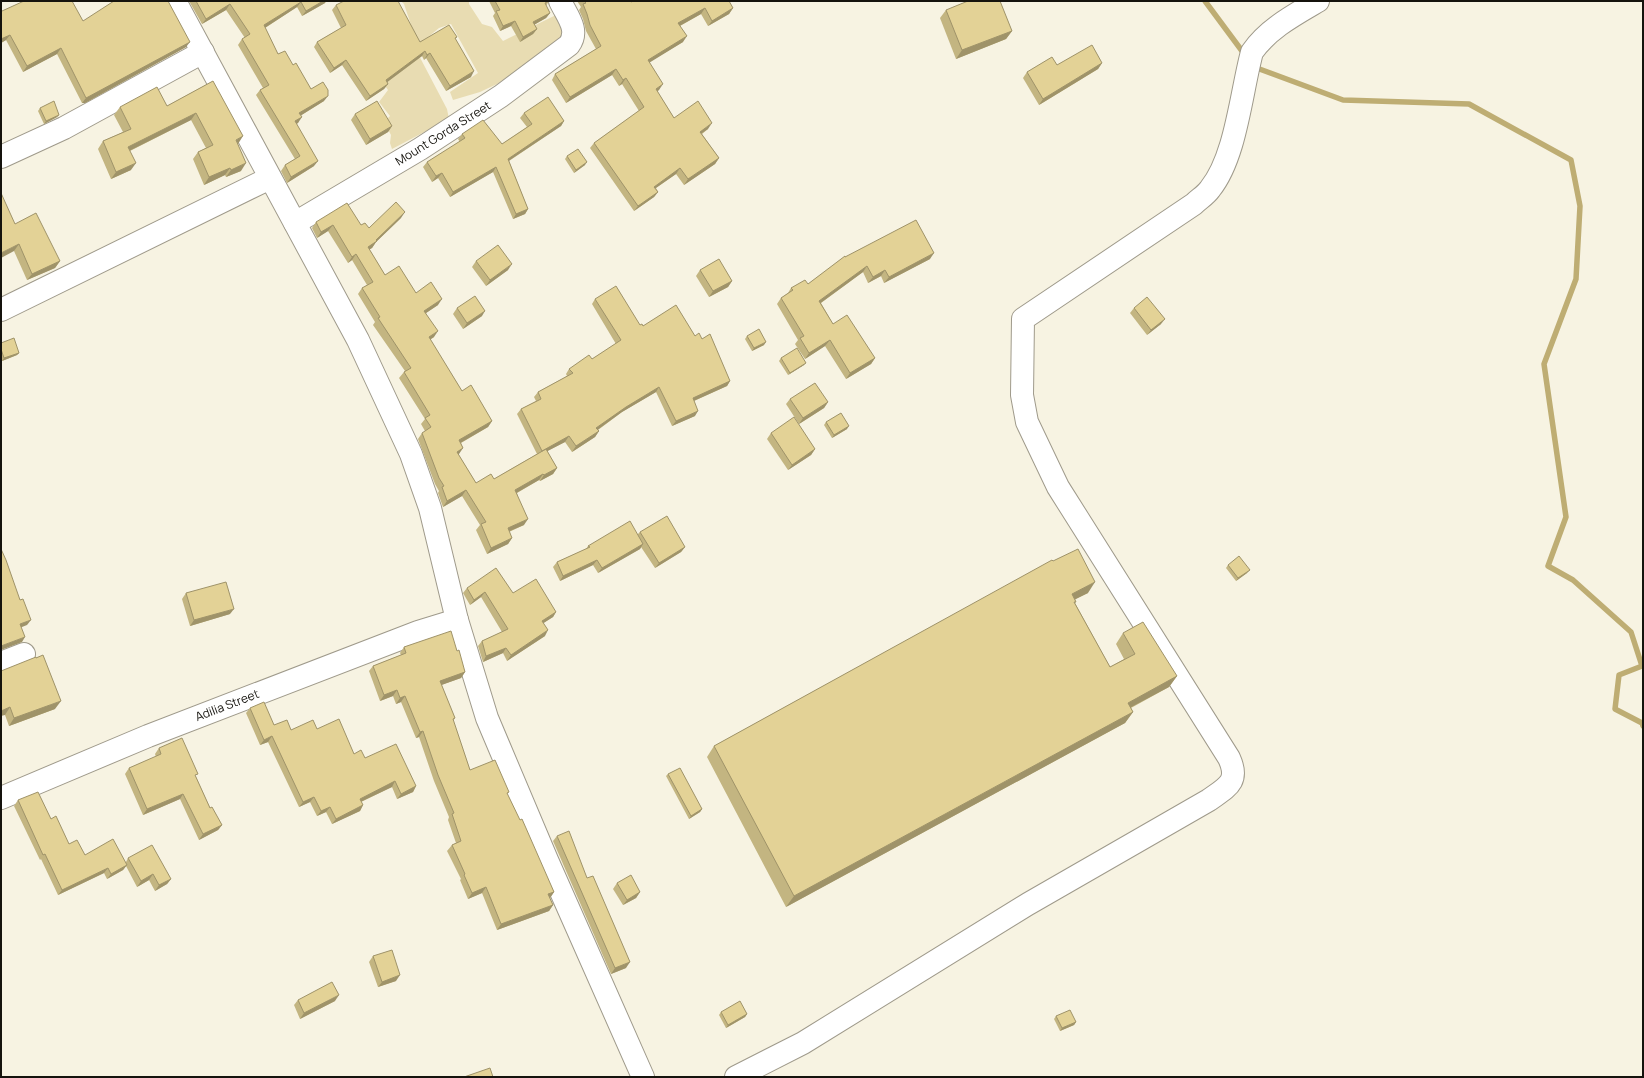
<svg xmlns="http://www.w3.org/2000/svg" width="1644" height="1078" viewBox="0 0 1644 1078" font-family="Manrope,sans-serif">
	<rect width="100%" height="100%" fill="#f7f3e2"/>
	<!-- green -->
	<path fill="#e8dcb2" d="M401 1H469V4L482 24 492 27 503 41 556 15 569 36 497 84 480 92 453 100 450 92 478 73 451 24 439 28 415 48 447 109 449 119 392 149 390 143 391 135 384 122 390 116 379 102 388 90 374 70 395 36 411 25 404 4Z"/>
	<g fill="none" stroke-linecap="round" stroke-linejoin="round">
		<!-- stream -->
		<g stroke="#bead73" stroke-width="5.5">
			<path d="M1205 1 1245 55"/>
			<path d="M1254 67 1343 100 1469 104 1571 160 1580 206 1576 279 1544 364 1566 517 1548 566 1573 580 1631 632 1642 666 1619 675 1615 709 1642 723 1643 726"/>
		</g>
		<!-- minor casing -->
		<g stroke="#9f9a8b" stroke-width="24">
			<g id="minor">
				<path d="M175 1 358 340 411 454 430 508 457 620 487 718 547 860 643 1077"/>
				<path d="M1 157 64 128 203 52"/>
				<path d="M295 223 420 149 501 96 569 45C580 30 567 16 560 1"/>
				<path d="M1 310 270 178"/>
				<path d="M1 663 24 654"/>
				<path d="M1 798 148 736 418 632 457 620"/>
				<path d="M736 1077 803 1043 1028 904 1209 800C1227 787 1240 782 1229 758L1058 487 1027 422 1022 395 1023 319 1194 204C1199 199 1206 195 1210 189 1236 157 1241 93 1252 52 1268 29 1294 15 1318 1"/>
			</g>
		</g>
		<!-- minor -->
		<use href="#minor" stroke="#fff" stroke-width="22"/>
	</g>
	<!-- wall -->
	<g fill="#c3b581">
		<path d="M189 1H326L325 3 302 16 297 7 265 28 278 54 293 65 311 89 324 101 300 116 298 123 296 124 314 166 287 183 281 171 285 165 295 159 256 95 260 90 263 88 238 45 242 39 245 38 226 10 202 24Z"/>
		<path d="M489 1H549L546 6 550 13 546 18 534 25 537 29 533 34 520 42 511 26 500 31 493 16 495 13Z"/>
		<path d="M577 1H630L631 2 733 8 729 14 708 26 701 14 680 26 683 42 649 62 659 90 657 91 674 118 708 129 702 134 719 158 715 164 684 185 676 174 656 188 658 192 654 197 634 211 590 148 594 143 639 111 622 84 619 86 612 75 566 103 552 80 555 74 596 49 586 31 583 19 579 10 581 7Z"/>
		<path d="M336 5 420 42 457 37 455 39 471 77 446 91 426 58 424 60 422 56 387 82 388 84 384 89 366 101 342 65 330 73 314 47 317 42 341 28 332 10Z"/>
		<path d="M1 10 2 11 83 21 186 47 85 103H82L57 54 23 72 6 40 1 43Z"/>
		<path d="M946 10 1012 31 1006 39 956 59 940 18Z"/>
		<path d="M1102 63 1098 69 1039 105 1023 78 1027 72Z"/>
		<path d="M213 81 238 144 241 171 226 177 225 175 204 185 193 159 198 152 206 148 191 120 130 151 131 170 111 179 98 149 103 141 123 132 114 115 120 107 167 106Z"/>
		<path d="M40 108 59 115 57 117 44 124 38 111Z"/>
		<path d="M524 113 564 121 561 126 509 161 528 209 525 214 513 219 493 172 450 197 438 178 432 182 423 167 427 162 460 142 458 139 462 134 502 144 527 127 520 118Z"/>
		<path d="M355 114 392 126 388 132 366 145 351 120Z"/>
		<path d="M567 156 585 165 574 173 565 159Z"/>
		<path d="M401 218 376 242 372 248 369 249 385 275 438 305 426 313 434 337 430 340 462 391 492 421 488 427 461 443 463 448 458 454 476 483 494 479 537 454 517 414 521 409 536 401 534 397 538 392 567 376 566 374 569 369 592 359 616 344 592 304 595 299 640 325 695 336 702 339 730 381 727 386 694 401 695 416 672 426 656 392 622 412 598 430 599 431 595 437 572 452 565 442 547 451 557 468 553 474 540 481 539 480 517 493 524 525 509 532 512 538 508 544 487 554 476 530 480 525 462 496 443 507 438 493 439 491 435 484 418 439 422 433 425 431 421 424 425 419 399 378 404 372 405 371 373 325 375 322 358 294 362 288 367 285 352 260 348 263 328 231 317 238 312 228 316 222 361 225 369 228Z"/>
		<path d="M15 224 60 261 55 268 27 280 14 251Z"/>
		<path d="M845 257 930 259 884 283 881 276 868 283 863 272 821 303 833 324 875 358 871 364 846 379 825 346 805 359 795 344 798 340 777 304 781 298 788 293 791 288 808 284Z"/>
		<path d="M476 261 508 270 486 286 472 267Z"/>
		<path d="M700 270 732 281 728 287 709 297 696 276Z"/>
		<path d="M457 308 482 316 463 329 453 314Z"/>
		<path d="M1134 308 1161 324 1147 335 1130 313Z"/>
		<path d="M747 336 764 345 752 351 745 339Z"/>
		<path d="M1 343 19 353 17 355 2 361 1 358Z"/>
		<path d="M781 358 804 365 788 375 779 361Z"/>
		<path d="M790 399 828 402 824 408 799 424 786 404Z"/>
		<path d="M826 422 847 429 832 438 824 425Z"/>
		<path d="M771 433 815 449 811 455 788 470 767 439Z"/>
		<path d="M640 532 685 547 681 552 655 568 641 547 640 549 598 573 593 565 560 581 553 567 557 562 586 549 588 546 638 534Z"/>
		<path d="M1053 561 1088 593 1075 599 1076 602 1075 603 1110 667 1124 659 1116 644 1123 633 1177 676 1169 687 1131 708 1133 712 1125 723 786 907 707 757 714 746Z"/>
		<path d="M1228 565 1247 573 1236 581 1226 568Z"/>
		<path d="M467 588 513 593 556 612 553 617 543 623 545 636 507 661 503 653 483 662 478 646 482 641 502 632 481 597 470 605 463 593Z"/>
		<path d="M186 593 230 614 190 626 182 599Z"/>
		<path d="M404 647 465 672 461 678 441 685 455 718 453 721 470 770 509 792 507 794 554 892 550 898 553 905 549 911 497 930 482 893 468 899 460 880 461 879 447 851 452 845 456 843 448 820 449 817 434 781 419 737 416 738 401 702 396 704 393 696 380 701 369 671 373 666 401 655 400 653Z"/>
		<path d="M1 671 55 709 9 726 5 715Z"/>
		<path d="M250 708 274 725 291 730 317 729 354 754 365 758 416 786 413 792 397 799 392 787 361 802 363 805 360 811 332 824 326 812 317 816 310 802 299 807 268 742 260 745 246 713Z"/>
		<path d="M159 748 196 777 210 808 222 825 218 830 199 840 180 799 143 815 125 774 129 768 156 757 155 754Z"/>
		<path d="M668 774 702 809 700 812 689 819 666 776Z"/>
		<path d="M18 800 51 819 69 844 85 855 126 862 128 858 171 879 167 884 155 891 149 880 137 887 126 866 123 870 107 879 104 873 58 895 41 859 40 860 14 806Z"/>
		<path d="M557 836 626 968 611 974 553 841Z"/>
		<path d="M617 883 640 892 636 898 623 905 613 889Z"/>
		<path d="M373 956 396 981 378 987 369 962Z"/>
		<path d="M298 1000 335 1001 300 1019 294 1005Z"/>
		<path d="M721 1012 747 1014 745 1017 726 1028 719 1015Z"/>
		<path d="M1056 1016 1076 1022 1074 1025 1060 1031 1054 1019Z"/>
	</g>
	<!-- shaded-wall -->
	<g fill="#9f9369">
		<path d="M323 1H326L325 3 302 16 306 11Z"/>
		<path d="M301 2 297 7 260 31 264 25Z"/>
		<path d="M230 4 226 10 202 24 206 19Z"/>
		<path d="M705 8 701 14 674 29 678 23Z"/>
		<path d="M733 8 729 14 708 26 712 21Z"/>
		<path d="M550 13 546 18 530 27 533 22Z"/>
		<path d="M515 21 511 26 500 31 503 26Z"/>
		<path d="M537 29 533 34 520 42 523 37Z"/>
		<path d="M1012 31 1006 39 956 59 962 50Z"/>
		<path d="M10 35 6 40 1 43V39Z"/>
		<path d="M687 36 683 42 644 66 648 60Z"/>
		<path d="M190 42 186 47 85 103H82L86 98Z"/>
		<path d="M61 48 57 54 23 72 27 66Z"/>
		<path d="M425 51 422 56 382 86 386 80Z"/>
		<path d="M430 53 426 58 424 60 427 55Z"/>
		<path d="M346 60 342 65 330 73 334 68Z"/>
		<path d="M1102 63 1098 69 1039 105 1043 99Z"/>
		<path d="M616 69 612 75 566 103 570 97Z"/>
		<path d="M474 71 471 77 446 91 450 86Z"/>
		<path d="M626 78 622 84 619 86 623 80Z"/>
		<path d="M388 84 384 89 366 101 370 96Z"/>
		<path d="M663 84 659 90 652 95 656 89Z"/>
		<path d="M328 96 324 101 295 119 299 113Z"/>
		<path d="M196 113 191 120 123 154 128 147Z"/>
		<path d="M59 115 57 117 44 124 46 121Z"/>
		<path d="M302 117 298 123 291 127 295 121Z"/>
		<path d="M564 121 561 126 504 164 508 159Z"/>
		<path d="M712 123 708 129 696 137 700 132Z"/>
		<path d="M392 126 388 132 366 145 370 139Z"/>
		<path d="M243 136 238 144 236 140Z"/>
		<path d="M719 158 715 164 684 185 688 179Z"/>
		<path d="M318 161 314 166 287 183 291 177Z"/>
		<path d="M587 162 585 165 574 173 576 170Z"/>
		<path d="M136 163 131 170 111 179 116 172Z"/>
		<path d="M246 163 241 171 226 177 231 170Z"/>
		<path d="M496 167 493 172 450 197 453 192Z"/>
		<path d="M230 168 225 175 204 185 209 177Z"/>
		<path d="M680 168 676 174 650 192 654 187Z"/>
		<path d="M442 173 438 178 432 182 436 176Z"/>
		<path d="M658 192 654 197 634 211 638 206Z"/>
		<path d="M528 209 525 214 513 219 516 214Z"/>
		<path d="M405 212 401 218 376 242 372 248 364 253 368 247 376 240Z"/>
		<path d="M333 225 328 231 317 238 321 232Z"/>
		<path d="M19 244 14 251 1 258V253Z"/>
		<path d="M934 253 930 259 884 283 889 277Z"/>
		<path d="M356 254 352 260 348 263 352 257Z"/>
		<path d="M60 261 55 268 27 280 32 274Z"/>
		<path d="M512 264 508 270 486 286 490 280Z"/>
		<path d="M867 266 863 272 815 307 819 301Z"/>
		<path d="M885 270 881 276 868 283 873 277Z"/>
		<path d="M732 281 728 287 709 297 713 291Z"/>
		<path d="M442 299 438 305 420 317 424 311Z"/>
		<path d="M485 311 482 316 463 329 467 323Z"/>
		<path d="M1165 319 1161 324 1147 335 1151 330Z"/>
		<path d="M438 331 434 337 424 343 429 337Z"/>
		<path d="M830 340 825 346 805 359 809 353Z"/>
		<path d="M766 342 764 345 752 351 754 348Z"/>
		<path d="M19 353 17 355 2 361 4 358Z"/>
		<path d="M875 358 871 364 846 379 850 373Z"/>
		<path d="M806 363 804 365 788 375 790 373Z"/>
		<path d="M730 381 727 386 689 403 693 398Z"/>
		<path d="M659 387 656 392 622 412 593 433 596 428 626 407Z"/>
		<path d="M828 402 824 408 799 424 803 418Z"/>
		<path d="M698 411 695 416 672 426 676 421Z"/>
		<path d="M492 421 488 427 455 446 459 440Z"/>
		<path d="M849 426 847 429 832 438 834 435Z"/>
		<path d="M599 431 595 437 572 452 576 446Z"/>
		<path d="M569 436 565 442 538 456 542 451Z"/>
		<path d="M463 448 459 454 452 458 457 452Z"/>
		<path d="M815 449 811 455 788 470 792 465Z"/>
		<path d="M557 468 553 474 540 481 544 475Z"/>
		<path d="M543 474 539 480 511 496 515 490Z"/>
		<path d="M466 490 462 496 443 507 447 501Z"/>
		<path d="M528 519 524 525 503 534 508 528Z"/>
		<path d="M512 538 508 544 487 554 491 548Z"/>
		<path d="M643 544 640 549 598 573 602 568Z"/>
		<path d="M685 547 681 552 655 568 659 563Z"/>
		<path d="M597 560 593 565 560 581 563 576Z"/>
		<path d="M1250 570 1247 573 1236 581 1238 578Z"/>
		<path d="M1095 582 1088 593 1064 605 1072 594Z"/>
		<path d="M485 592 481 597 470 605 474 600Z"/>
		<path d="M234 609 230 614 190 626 194 620Z"/>
		<path d="M556 612 553 617 539 626 542 621Z"/>
		<path d="M31 620 27 625 17 629 20 624Z"/>
		<path d="M548 630 545 636 507 661 511 655Z"/>
		<path d="M25 637 22 642 1 650V646Z"/>
		<path d="M506 648 503 653 483 662 486 656Z"/>
		<path d="M465 672 461 678 436 687 440 681Z"/>
		<path d="M1177 676 1169 687 1120 713 1128 703Z"/>
		<path d="M397 690 393 696 380 701 384 695Z"/>
		<path d="M405 696 401 702 396 704 400 698Z"/>
		<path d="M61 701 55 709 9 726 14 718Z"/>
		<path d="M10 707 5 715 1 716V711Z"/>
		<path d="M1133 712 1125 723 786 907 794 896Z"/>
		<path d="M423 731 419 737 416 738 420 732Z"/>
		<path d="M272 736 268 742 260 745 264 740Z"/>
		<path d="M395 781 392 787 356 804 360 799Z"/>
		<path d="M416 786 413 792 397 799 401 794Z"/>
		<path d="M183 794 180 799 143 815 147 809Z"/>
		<path d="M314 797 310 802 299 807 303 802Z"/>
		<path d="M363 805 360 811 332 824 336 819Z"/>
		<path d="M330 807 326 812 317 816 321 811Z"/>
		<path d="M702 809 700 812 689 819 691 816Z"/>
		<path d="M222 825 218 830 199 840 203 834Z"/>
		<path d="M127 865 123 870 107 879 111 874Z"/>
		<path d="M108 868 104 873 58 895 62 890Z"/>
		<path d="M153 874 149 880 137 887 141 881Z"/>
		<path d="M171 879 167 884 155 891 159 885Z"/>
		<path d="M486 887 482 893 468 899 472 893Z"/>
		<path d="M554 892 550 898 544 900 548 894Z"/>
		<path d="M640 892 636 898 623 905 627 900Z"/>
		<path d="M553 905 549 911 497 930 501 924Z"/>
		<path d="M630 962 626 968 611 974 615 968Z"/>
		<path d="M400 975 396 981 378 987 382 982Z"/>
		<path d="M339 995 335 1001 300 1019 304 1013Z"/>
		<path d="M747 1014 745 1017 726 1028 728 1025Z"/>
		<path d="M1076 1022 1074 1025 1060 1031 1062 1028Z"/>
	</g>
	<!-- building -->
	<g fill="#e3d296" stroke="#9f9369">
		<path d="M24 1H72L83 21 114 1H168L190 42 88 97 86 98 61 48 27 66 10 35 1 39V10L2 11Z"/>
		<path d="M196 1H323L306 11 301 2 264 25 278 54 285 51 293 65 296 63 311 89 323 82 328 90V96L299 113 302 117 295 121 318 161 291 177 285 165 300 156 260 90 269 85 242 39 250 34 230 4 206 19Z"/>
		<path d="M344 1H398L420 42 449 25 457 37 455 38 474 71 450 86 430 53 427 55 425 51 386 80 388 84 370 96 346 60 334 68 317 42 346 25 336 5Z"/>
		<path d="M495 1H549L545 3 550 13 533 22 537 29 523 37 515 21 503 26 496 11 500 10Z"/>
		<path d="M584 1H630L631 2 633 1H729L733 8 712 21 705 8 678 23 687 36 648 60 663 84 656 89 674 118 698 101 712 123 700 132 719 158 688 179 680 168 654 187 658 192 638 206 594 143 644 107 626 78 623 80 616 69 570 97 555 74 601 46 590 25 587 14 583 4 586 3Z"/>
		<path d="M968 1H1000L1012 31 962 50 946 10Z"/>
		<path d="M1092 45 1102 63 1043 99 1027 72 1052 57 1057 65Z"/>
		<path d="M213 81 243 136 236 140 246 163 231 170 230 168 209 177 198 152 213 145 196 113 128 147 136 163 116 172 103 141 131 129 120 107 157 87 167 106Z"/>
		<path d="M548 97 564 121 508 159 528 209 516 214 496 167 453 192 442 173 436 176 427 162 465 138 462 134 483 120 502 144 532 124 524 113Z"/>
		<path d="M54 101 59 115 46 121 40 108Z"/>
		<path d="M377 101 392 126 370 139 355 114Z"/>
		<path d="M578 149 587 162 576 170 567 156Z"/>
		<path d="M1 193 15 224 36 213 60 261 32 274 19 244 1 253Z"/>
		<path d="M396 202 405 212 376 240 377 241 368 247 385 275 399 266 416 293 431 282 442 299 424 311 438 331 429 337 462 391 471 385 492 421 459 440 463 448 457 452 476 483 491 474 494 479 546 449 557 468 544 475 543 474 515 490 528 519 508 528 512 538 491 548 481 524 486 522 466 490 447 501 442 487 444 486 439 478 422 433 431 427 425 418 430 415 404 372 411 368 378 318 380 317 362 288 373 282 356 254 352 257 333 225 321 232 316 222 347 203 361 225 365 223 369 228Z"/>
		<path d="M916 220 934 253 889 277 885 270 873 277 867 266 819 301 833 324 847 315 875 358 850 373 830 340 809 353 800 338 804 336 781 298 793 290 791 288 805 280 808 284 845 256V257Z"/>
		<path d="M498 245 512 264 490 280 476 261Z"/>
		<path d="M719 259 732 281 713 291 700 270Z"/>
		<path d="M616 286 640 325 642 324 643 326 676 305 695 336 699 333 702 339 710 334 730 381 693 398 698 411 676 421 659 387 626 407 596 428 599 431 576 446 569 436 542 451 521 409 541 399 538 392 573 373 569 369 589 355 592 359 621 340 595 299Z"/>
		<path d="M475 296 485 311 467 323 457 308Z"/>
		<path d="M1147 297 1165 319 1151 330 1134 308Z"/>
		<path d="M759 329 766 342 754 348 747 336Z"/>
		<path d="M14 338 19 353 4 358 1 349V343Z"/>
		<path d="M797 348 806 363 790 373 781 358Z"/>
		<path d="M815 383 828 402 803 418 790 399Z"/>
		<path d="M841 413 849 426 834 435 826 422Z"/>
		<path d="M794 417 815 449 792 465 771 433Z"/>
		<path d="M667 516 685 547 659 563 640 532Z"/>
		<path d="M630 521 643 544 602 568 597 560 563 576 557 562 590 547 588 546Z"/>
		<path d="M1 549 6 560 20 600 23 599 31 620 20 624 25 637 1 646Z"/>
		<path d="M1078 549 1095 582 1072 594 1076 602H1074L1110 667 1135 654 1123 633 1143 622 1177 676 1128 703 1133 712 794 896 714 746 1052 560 1053 561Z"/>
		<path d="M1239 556 1250 570 1238 578 1228 565Z"/>
		<path d="M496 568 513 593 536 579 556 612 542 621 548 630 511 655 506 648 486 656 482 641 508 629 485 592 474 600 467 588Z"/>
		<path d="M226 582 234 609 194 620 186 593Z"/>
		<path d="M451 631 457 651 459 650 465 672 440 681 455 718 453 719 470 770 495 760 509 792 507 793 520 820 522 819 554 892 548 894 553 905 501 924 486 887 472 893 464 875 465 874 452 845 461 841 452 814 454 813 438 775 423 731 420 732 405 696 400 698 397 690 384 695 373 666 406 653 404 647Z"/>
		<path d="M43 655 61 701 14 718 10 707 1 711V671L36 657V658Z"/>
		<path d="M264 702 274 725 287 720 291 730 313 720 317 729 339 719 354 754 361 750 365 758 396 744 416 786 401 794 395 781 360 799 363 805 336 819 330 807 321 811 314 797 303 802 272 736 264 740 250 708Z"/>
		<path d="M182 738 198 774 195 775 210 808 212 807 222 825 203 834 183 794 147 809 129 768 161 754 159 748Z"/>
		<path d="M680 768 702 809 691 816 668 774Z"/>
		<path d="M38 792 51 819 56 816 69 844 77 840 85 855 113 839 127 865 111 874 108 868 62 890 45 854 43 855 18 800Z"/>
		<path d="M569 831 587 878 593 876 630 962 615 968 557 836Z"/>
		<path d="M152 845 171 879 159 885 153 874 141 881 128 858Z"/>
		<path d="M631 875 640 892 627 900 617 883Z"/>
		<path d="M392 950 400 975 382 982 373 956Z"/>
		<path d="M332 982 339 995 304 1013 298 1000Z"/>
		<path d="M740 1001 747 1014 728 1025 721 1012Z"/>
		<path d="M1070 1010 1076 1022 1062 1028 1056 1016Z"/>
		<path d="M490 1068 493 1077H464Z"/>
	</g>
	<g text-anchor="middle" dominant-baseline="central" stroke-width="3" stroke-linejoin="round" paint-order="stroke">
		<!-- street labels -->
		<g font-size="12" fill="#15130d" stroke="#fff">
			<text transform="translate(443 133) rotate(-32)">Mount Gorda Street</text>
			<text transform="translate(227 705) rotate(-21)">Adilia Street</text>
		</g>
	</g>
	<!-- border -->
	<rect width="1644" height="1078" fill="none" stroke="#15130d" stroke-width="4"/>
</svg>
